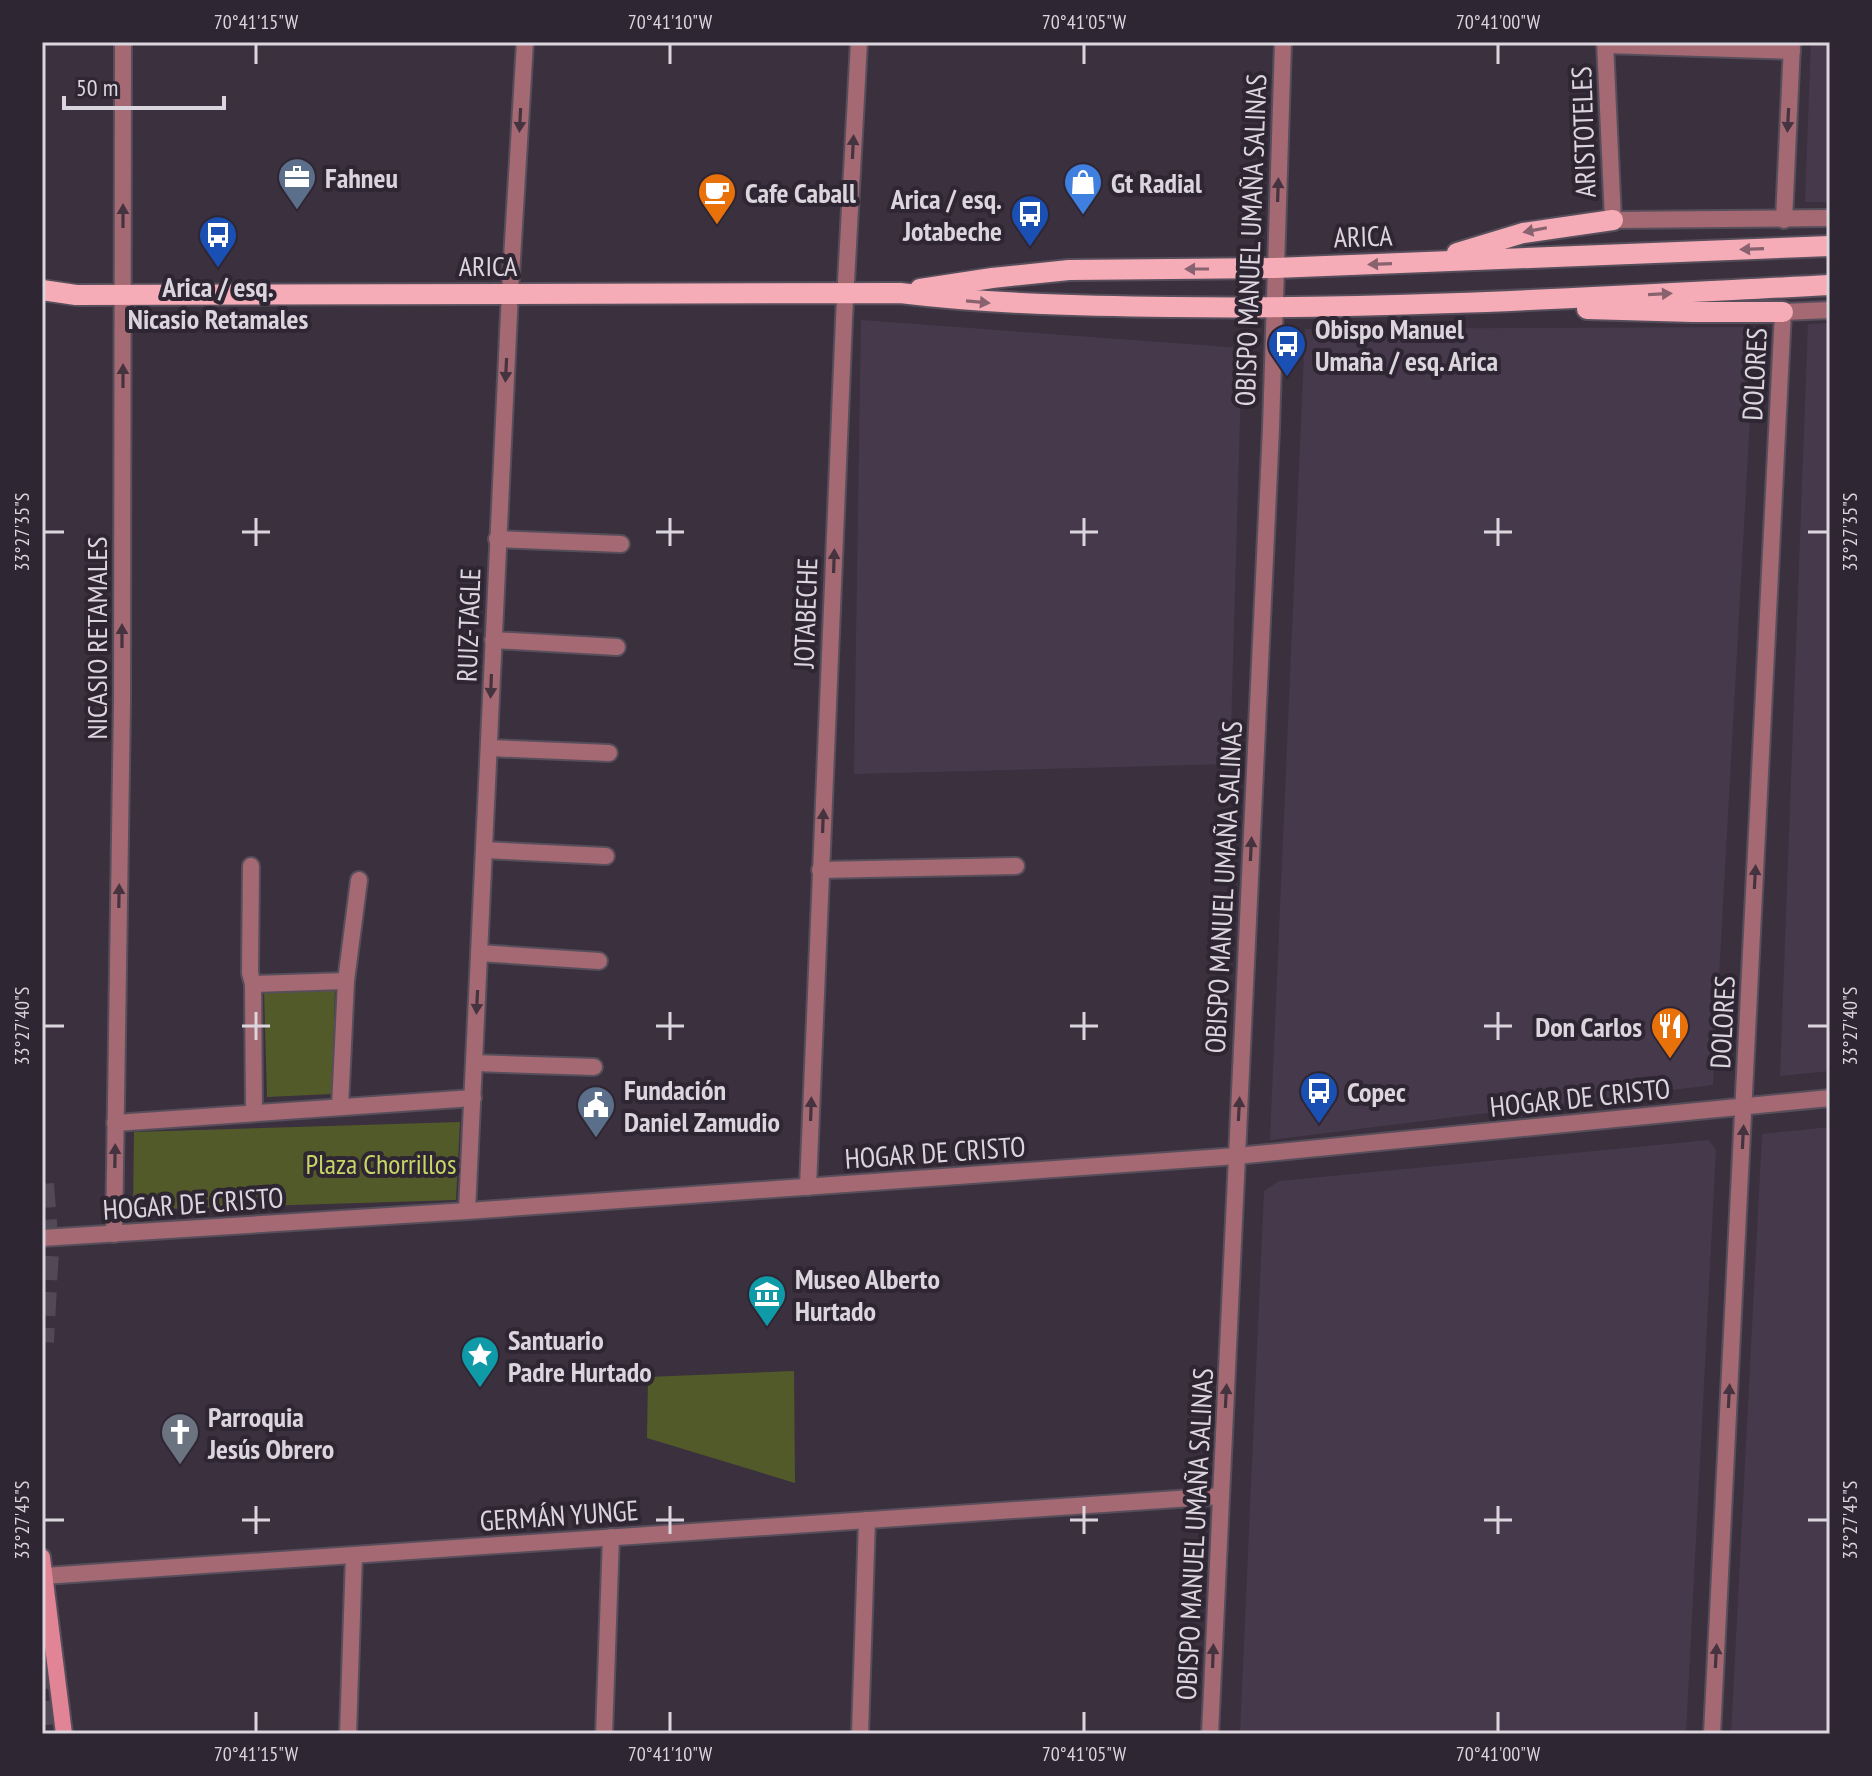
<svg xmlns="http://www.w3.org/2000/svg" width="1872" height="1776" viewBox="0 0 1872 1776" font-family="'PT Sans Narrow',sans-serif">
	<rect width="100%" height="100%" fill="#3a303e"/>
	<!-- built -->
	<g fill="#46394c">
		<path d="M1811 42H1830V202H1805Z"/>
		<path d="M861 320 1242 348 1230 764 854 774Z"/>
		<path d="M1830 323V1071L1780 1076 1808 324Z"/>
		<path d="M1755 327 1713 1085 1270 1140 1305 329Z"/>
		<path d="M1830 1127V1734H1731L1762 1134Z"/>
		<path d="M1709 1140 1716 1150 1686 1734H1240L1264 1191 1279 1181Z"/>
	</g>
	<!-- green -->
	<g fill="#525a29">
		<path d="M335 989 332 1094 267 1097 264 990Z"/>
		<path d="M460 1122 456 1200 133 1210 134 1132Z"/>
		<path d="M794 1371 795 1483 647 1438 648 1377Z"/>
	</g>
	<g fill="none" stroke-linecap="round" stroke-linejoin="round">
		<!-- motorway-tunnel -->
		<g stroke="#524956" stroke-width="24" stroke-dasharray="24 12" stroke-linecap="butt">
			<path d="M42 1184 47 1248 42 1342"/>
			<path d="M42 1629 51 1734"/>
		</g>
		<!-- minor casing -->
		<g stroke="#574e5b" stroke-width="20">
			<g id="minor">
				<path d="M1605 42 1613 220"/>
				<path d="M1606 45 1792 51"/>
				<path d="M1784 220 1792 44"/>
				<path d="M497 539 621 544"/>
				<path d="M493 640 617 647"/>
				<path d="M489 748 609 753"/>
				<path d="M484 850 606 856"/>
				<path d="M251 866 250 973 253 984 254 1113"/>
				<path d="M820 870 1016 866"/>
				<path d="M479 953 599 961"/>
				<path d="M253 984 346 981"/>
				<path d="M474 1063 594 1067"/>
				<path d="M340 1107 346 981 359 880"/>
				<path d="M115 1123 473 1098"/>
				<path d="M808 1187 844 319 859 42"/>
				<path d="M467 1211 510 292"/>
				<path d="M114 1234 122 703 123 42"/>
				<path d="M42 1238 467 1211 1237 1156 1830 1098"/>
				<path d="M44 1576 1221 1496"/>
				<path d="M348 1734 354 1555"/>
				<path d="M604 1734 611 1537"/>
				<path d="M860 1734 867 1520"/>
				<path d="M1712 1734 1783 312"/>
			</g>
		</g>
		<!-- tertiary casing -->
		<g stroke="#574e5b" stroke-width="20">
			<g id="tertiary">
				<path d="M1613 220 1830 218"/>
				<path d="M510 292 525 42"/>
				<path d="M1783 312 1830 310"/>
				<path d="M1210 1734 1271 428 1283 42"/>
			</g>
		</g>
		<!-- secondary casing -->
		<g stroke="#574e5b" stroke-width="20">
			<path id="secondary" d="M42 1557 64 1734"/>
		</g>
		<!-- primary casing -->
		<g stroke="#574e5b" stroke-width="24">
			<g id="primary">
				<path d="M1457 253 1523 233 1613 220"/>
				<path d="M920 289 992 278 1069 270 1275 268 1830 246"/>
				<path d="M42 290 76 295 900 293C991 304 1081 306 1172 307 1391 310 1611 296 1830 285"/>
				<path d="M1587 309 1693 312H1783"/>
			</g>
		</g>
		<!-- minor -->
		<use href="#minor" stroke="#a46972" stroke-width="16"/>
		<!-- tertiary -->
		<use href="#tertiary" stroke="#a46972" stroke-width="16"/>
		<!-- secondary -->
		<use href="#secondary" stroke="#e18495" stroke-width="16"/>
		<!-- primary -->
		<use href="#primary" stroke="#f5acb7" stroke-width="20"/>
	</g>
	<!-- one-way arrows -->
	<defs><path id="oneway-solid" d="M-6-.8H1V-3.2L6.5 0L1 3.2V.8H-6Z" transform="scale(2)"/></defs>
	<g fill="#463340">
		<use href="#oneway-solid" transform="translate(520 120) rotate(93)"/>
		<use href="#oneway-solid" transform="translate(1788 120) rotate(93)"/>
		<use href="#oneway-solid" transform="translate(853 147) rotate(-87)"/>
		<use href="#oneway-solid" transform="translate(1278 190) rotate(-88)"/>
		<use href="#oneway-solid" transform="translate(123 216) rotate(-90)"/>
		<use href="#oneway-solid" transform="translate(506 370) rotate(93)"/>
		<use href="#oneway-solid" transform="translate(123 376) rotate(-90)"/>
		<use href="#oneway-solid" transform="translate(834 561) rotate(-88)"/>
		<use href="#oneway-solid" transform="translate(122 636) rotate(-90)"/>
		<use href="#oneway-solid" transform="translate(491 686) rotate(92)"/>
		<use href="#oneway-solid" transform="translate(823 821) rotate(-88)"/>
		<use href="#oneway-solid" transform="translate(1251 849) rotate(-87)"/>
		<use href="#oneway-solid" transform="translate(1755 877) rotate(-87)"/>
		<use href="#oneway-solid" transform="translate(119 896) rotate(-89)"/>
		<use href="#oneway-solid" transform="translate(477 1002) rotate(93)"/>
		<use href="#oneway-solid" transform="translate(811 1109) rotate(-88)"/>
		<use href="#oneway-solid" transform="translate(1239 1109) rotate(-87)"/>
		<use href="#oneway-solid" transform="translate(1743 1137) rotate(-87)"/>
		<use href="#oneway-solid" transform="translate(115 1156) rotate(-89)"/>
		<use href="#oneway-solid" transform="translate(1226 1396) rotate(-87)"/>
		<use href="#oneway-solid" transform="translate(1729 1396) rotate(-87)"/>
		<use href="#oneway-solid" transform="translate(1213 1656) rotate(-88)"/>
		<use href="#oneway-solid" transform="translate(1716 1656) rotate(-87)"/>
	</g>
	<g fill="#88626e">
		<use href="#oneway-solid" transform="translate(1535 230) rotate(169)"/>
		<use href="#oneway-solid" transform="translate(1752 249) rotate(178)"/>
		<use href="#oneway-solid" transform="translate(1380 264) rotate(178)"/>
		<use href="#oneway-solid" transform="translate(1197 269) rotate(180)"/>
		<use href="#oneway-solid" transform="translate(1660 294) rotate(-3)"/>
		<use href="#oneway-solid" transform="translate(978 302) rotate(5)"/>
	</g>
	<!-- ticks -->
	<path fill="none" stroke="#dbd5de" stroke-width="3" d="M256 44V64M670 44V64M1084 44V64M1498 44V64M256 518V546M670 518V546M1084 518V546M1498 518V546M44 532H64M242 532H270M656 532H684M1070 532H1098M1484 532H1512M1808 532H1828M256 1012V1040M670 1012V1040M1084 1012V1040M1498 1012V1040M44 1026H64M242 1026H270M656 1026H684M1070 1026H1098M1484 1026H1512M1808 1026H1828M256 1506V1534M670 1506V1534M1084 1506V1534M1498 1506V1534M44 1520H64M242 1520H270M656 1520H684M1070 1520H1098M1484 1520H1512M1808 1520H1828M256 1712V1732M670 1712V1732M1084 1712V1732M1498 1712V1732"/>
	<!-- icons -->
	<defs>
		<g id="office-pin" transform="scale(2)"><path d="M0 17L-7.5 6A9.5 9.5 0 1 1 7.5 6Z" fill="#5c6f8a" stroke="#2f2633"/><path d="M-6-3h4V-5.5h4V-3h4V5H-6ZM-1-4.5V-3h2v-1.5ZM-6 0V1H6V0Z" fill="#fff"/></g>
		<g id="shop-pin" transform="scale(2)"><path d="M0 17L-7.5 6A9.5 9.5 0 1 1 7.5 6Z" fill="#3f7fe0" stroke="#2f2633"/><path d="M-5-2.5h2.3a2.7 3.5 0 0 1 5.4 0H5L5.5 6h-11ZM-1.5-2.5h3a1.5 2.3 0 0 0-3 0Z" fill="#fff"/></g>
		<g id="cafe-pin" transform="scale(2)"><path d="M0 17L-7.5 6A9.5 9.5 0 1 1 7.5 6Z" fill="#e8710a" stroke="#2f2633"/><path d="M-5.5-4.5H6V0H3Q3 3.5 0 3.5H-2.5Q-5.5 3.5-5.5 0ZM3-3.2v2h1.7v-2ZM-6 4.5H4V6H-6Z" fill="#fff"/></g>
		<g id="bus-pin" transform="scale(2)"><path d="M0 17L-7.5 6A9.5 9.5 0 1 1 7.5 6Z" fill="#1a4fb4" stroke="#2f2633"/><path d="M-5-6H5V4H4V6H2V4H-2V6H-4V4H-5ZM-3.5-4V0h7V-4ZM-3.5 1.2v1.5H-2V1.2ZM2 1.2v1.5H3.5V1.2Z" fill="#fff"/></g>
		<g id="restaurant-pin" transform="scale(2)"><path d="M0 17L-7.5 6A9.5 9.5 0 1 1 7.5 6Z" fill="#e8710a" stroke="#2f2633"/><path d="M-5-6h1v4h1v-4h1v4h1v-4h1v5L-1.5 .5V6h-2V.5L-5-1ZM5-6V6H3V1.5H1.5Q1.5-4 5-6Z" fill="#fff"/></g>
		<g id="civic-pin" transform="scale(2)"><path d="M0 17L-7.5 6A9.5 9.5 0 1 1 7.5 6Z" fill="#5c6f8a" stroke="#2f2633"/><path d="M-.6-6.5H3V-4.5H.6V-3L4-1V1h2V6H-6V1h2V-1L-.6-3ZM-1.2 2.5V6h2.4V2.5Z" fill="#fff"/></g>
		<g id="museum-pin" transform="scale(2)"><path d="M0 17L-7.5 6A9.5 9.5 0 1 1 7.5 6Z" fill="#0f9aa8" stroke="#2f2633"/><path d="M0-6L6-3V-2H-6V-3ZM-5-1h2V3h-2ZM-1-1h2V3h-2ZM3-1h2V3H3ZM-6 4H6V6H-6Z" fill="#fff"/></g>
		<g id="sight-pin" transform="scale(2)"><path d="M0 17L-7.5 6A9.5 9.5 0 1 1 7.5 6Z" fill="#0f9aa8" stroke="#2f2633"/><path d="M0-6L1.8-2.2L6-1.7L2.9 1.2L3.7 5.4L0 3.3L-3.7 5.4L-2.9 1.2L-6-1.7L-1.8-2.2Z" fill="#fff"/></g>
		<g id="church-pin" transform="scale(2)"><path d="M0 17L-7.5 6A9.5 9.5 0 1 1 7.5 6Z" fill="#6b7280" stroke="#2f2633"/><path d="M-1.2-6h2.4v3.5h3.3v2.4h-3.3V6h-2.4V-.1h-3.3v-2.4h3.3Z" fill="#fff"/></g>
	</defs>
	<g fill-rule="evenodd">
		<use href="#office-pin" x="297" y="177"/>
		<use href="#shop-pin" x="1083" y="182"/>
		<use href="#cafe-pin" x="717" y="192"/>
		<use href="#bus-pin" x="1030" y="214"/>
		<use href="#bus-pin" x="218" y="235"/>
		<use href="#bus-pin" x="1287" y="344"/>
		<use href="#restaurant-pin" x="1670" y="1026"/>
		<use href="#bus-pin" x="1319" y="1091"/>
		<use href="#civic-pin" x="596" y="1105"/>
		<use href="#museum-pin" x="767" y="1294"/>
		<use href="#sight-pin" x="480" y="1355"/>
		<use href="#church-pin" x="180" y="1432"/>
	</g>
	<g text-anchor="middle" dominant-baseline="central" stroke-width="8" stroke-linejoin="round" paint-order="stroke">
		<!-- street labels -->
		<g font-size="28" fill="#dbd5de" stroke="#2f2633">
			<text transform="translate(1583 132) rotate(-92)">ARISTOTELES</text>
			<text transform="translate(1363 236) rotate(-2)">ARICA</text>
			<text transform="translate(1250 240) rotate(-88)">OBISPO MANUEL UMAÑA SALINAS</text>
			<text x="488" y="265">ARICA</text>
			<text transform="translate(1754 374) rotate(-87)">DOLORES</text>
			<text transform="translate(805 613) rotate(-88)">JOTABECHE</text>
			<text transform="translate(468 625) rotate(-88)">RUIZ-TAGLE</text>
			<text transform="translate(96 638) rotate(-90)">NICASIO RETAMALES</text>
			<text transform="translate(1223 887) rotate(-87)">OBISPO MANUEL UMAÑA SALINAS</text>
			<text transform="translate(1722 1022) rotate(-87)">DOLORES</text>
			<text transform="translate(1580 1097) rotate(-6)">HOGAR DE CRISTO</text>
			<text transform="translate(935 1152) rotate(-4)">HOGAR DE CRISTO</text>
			<text transform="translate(193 1203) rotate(-4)">HOGAR DE CRISTO</text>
			<text transform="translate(559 1515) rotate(-4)">GERMÁN YUNGE</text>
			<text transform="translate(1194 1534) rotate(-87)">OBISPO MANUEL UMAÑA SALINAS</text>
		</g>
		<!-- poi labels -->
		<g font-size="28" font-weight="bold" fill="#dbd5de" stroke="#2f2633" text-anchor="start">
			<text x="325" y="177">Fahneu</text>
			<text x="1111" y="182">Gt Radial</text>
			<text x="745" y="192">Cafe Caball</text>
			<text x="1002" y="198" text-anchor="end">Arica / esq.<tspan x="1002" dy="32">Jotabeche</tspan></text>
			<text x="218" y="286" text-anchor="middle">Arica / esq.<tspan x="218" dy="32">Nicasio Retamales</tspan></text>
			<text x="1315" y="328">Obispo Manuel<tspan x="1315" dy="32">Umaña / esq. Arica</tspan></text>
			<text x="1642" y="1026" text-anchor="end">Don Carlos</text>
			<text x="624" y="1089">Fundación<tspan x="624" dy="32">Daniel Zamudio</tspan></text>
			<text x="1347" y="1091">Copec</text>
			<text x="795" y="1278">Museo Alberto<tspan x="795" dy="32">Hurtado</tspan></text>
			<text x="508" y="1339">Santuario<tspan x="508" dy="32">Padre Hurtado</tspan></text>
			<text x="208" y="1416">Parroquia<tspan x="208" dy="32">Jesús Obrero</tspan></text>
		</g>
		<!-- park labels -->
		<g font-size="28" fill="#c7d766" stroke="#2f2633">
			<text x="381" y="1163">Plaza Chorrillos</text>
		</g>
	</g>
	<!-- border -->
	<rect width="1872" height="1776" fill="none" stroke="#2f2633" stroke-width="88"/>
	<!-- scale -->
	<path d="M64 96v12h160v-12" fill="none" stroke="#dbd5de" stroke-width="4"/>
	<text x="76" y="96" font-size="24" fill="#dbd5de" stroke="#2f2633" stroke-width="6" paint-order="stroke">50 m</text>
	<rect x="44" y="44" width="1784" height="1688" fill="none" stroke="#dbd5de" stroke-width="3"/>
	<g font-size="20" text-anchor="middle" fill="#dbd5de">
		<text x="256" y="29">70°41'15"W</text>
		<text x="670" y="29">70°41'10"W</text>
		<text x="1084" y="29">70°41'05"W</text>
		<text x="1498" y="29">70°41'00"W</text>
		<text transform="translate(22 532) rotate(-90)" y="7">33°27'35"S</text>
		<text transform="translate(1850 532) rotate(-90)" y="7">33°27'35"S</text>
		<text transform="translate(22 1026) rotate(-90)" y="7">33°27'40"S</text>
		<text transform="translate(1850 1026) rotate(-90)" y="7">33°27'40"S</text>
		<text transform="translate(22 1520) rotate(-90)" y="7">33°27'45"S</text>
		<text transform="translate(1850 1520) rotate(-90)" y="7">33°27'45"S</text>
		<text x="256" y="1761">70°41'15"W</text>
		<text x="670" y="1761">70°41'10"W</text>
		<text x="1084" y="1761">70°41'05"W</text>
		<text x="1498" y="1761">70°41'00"W</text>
	</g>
</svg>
